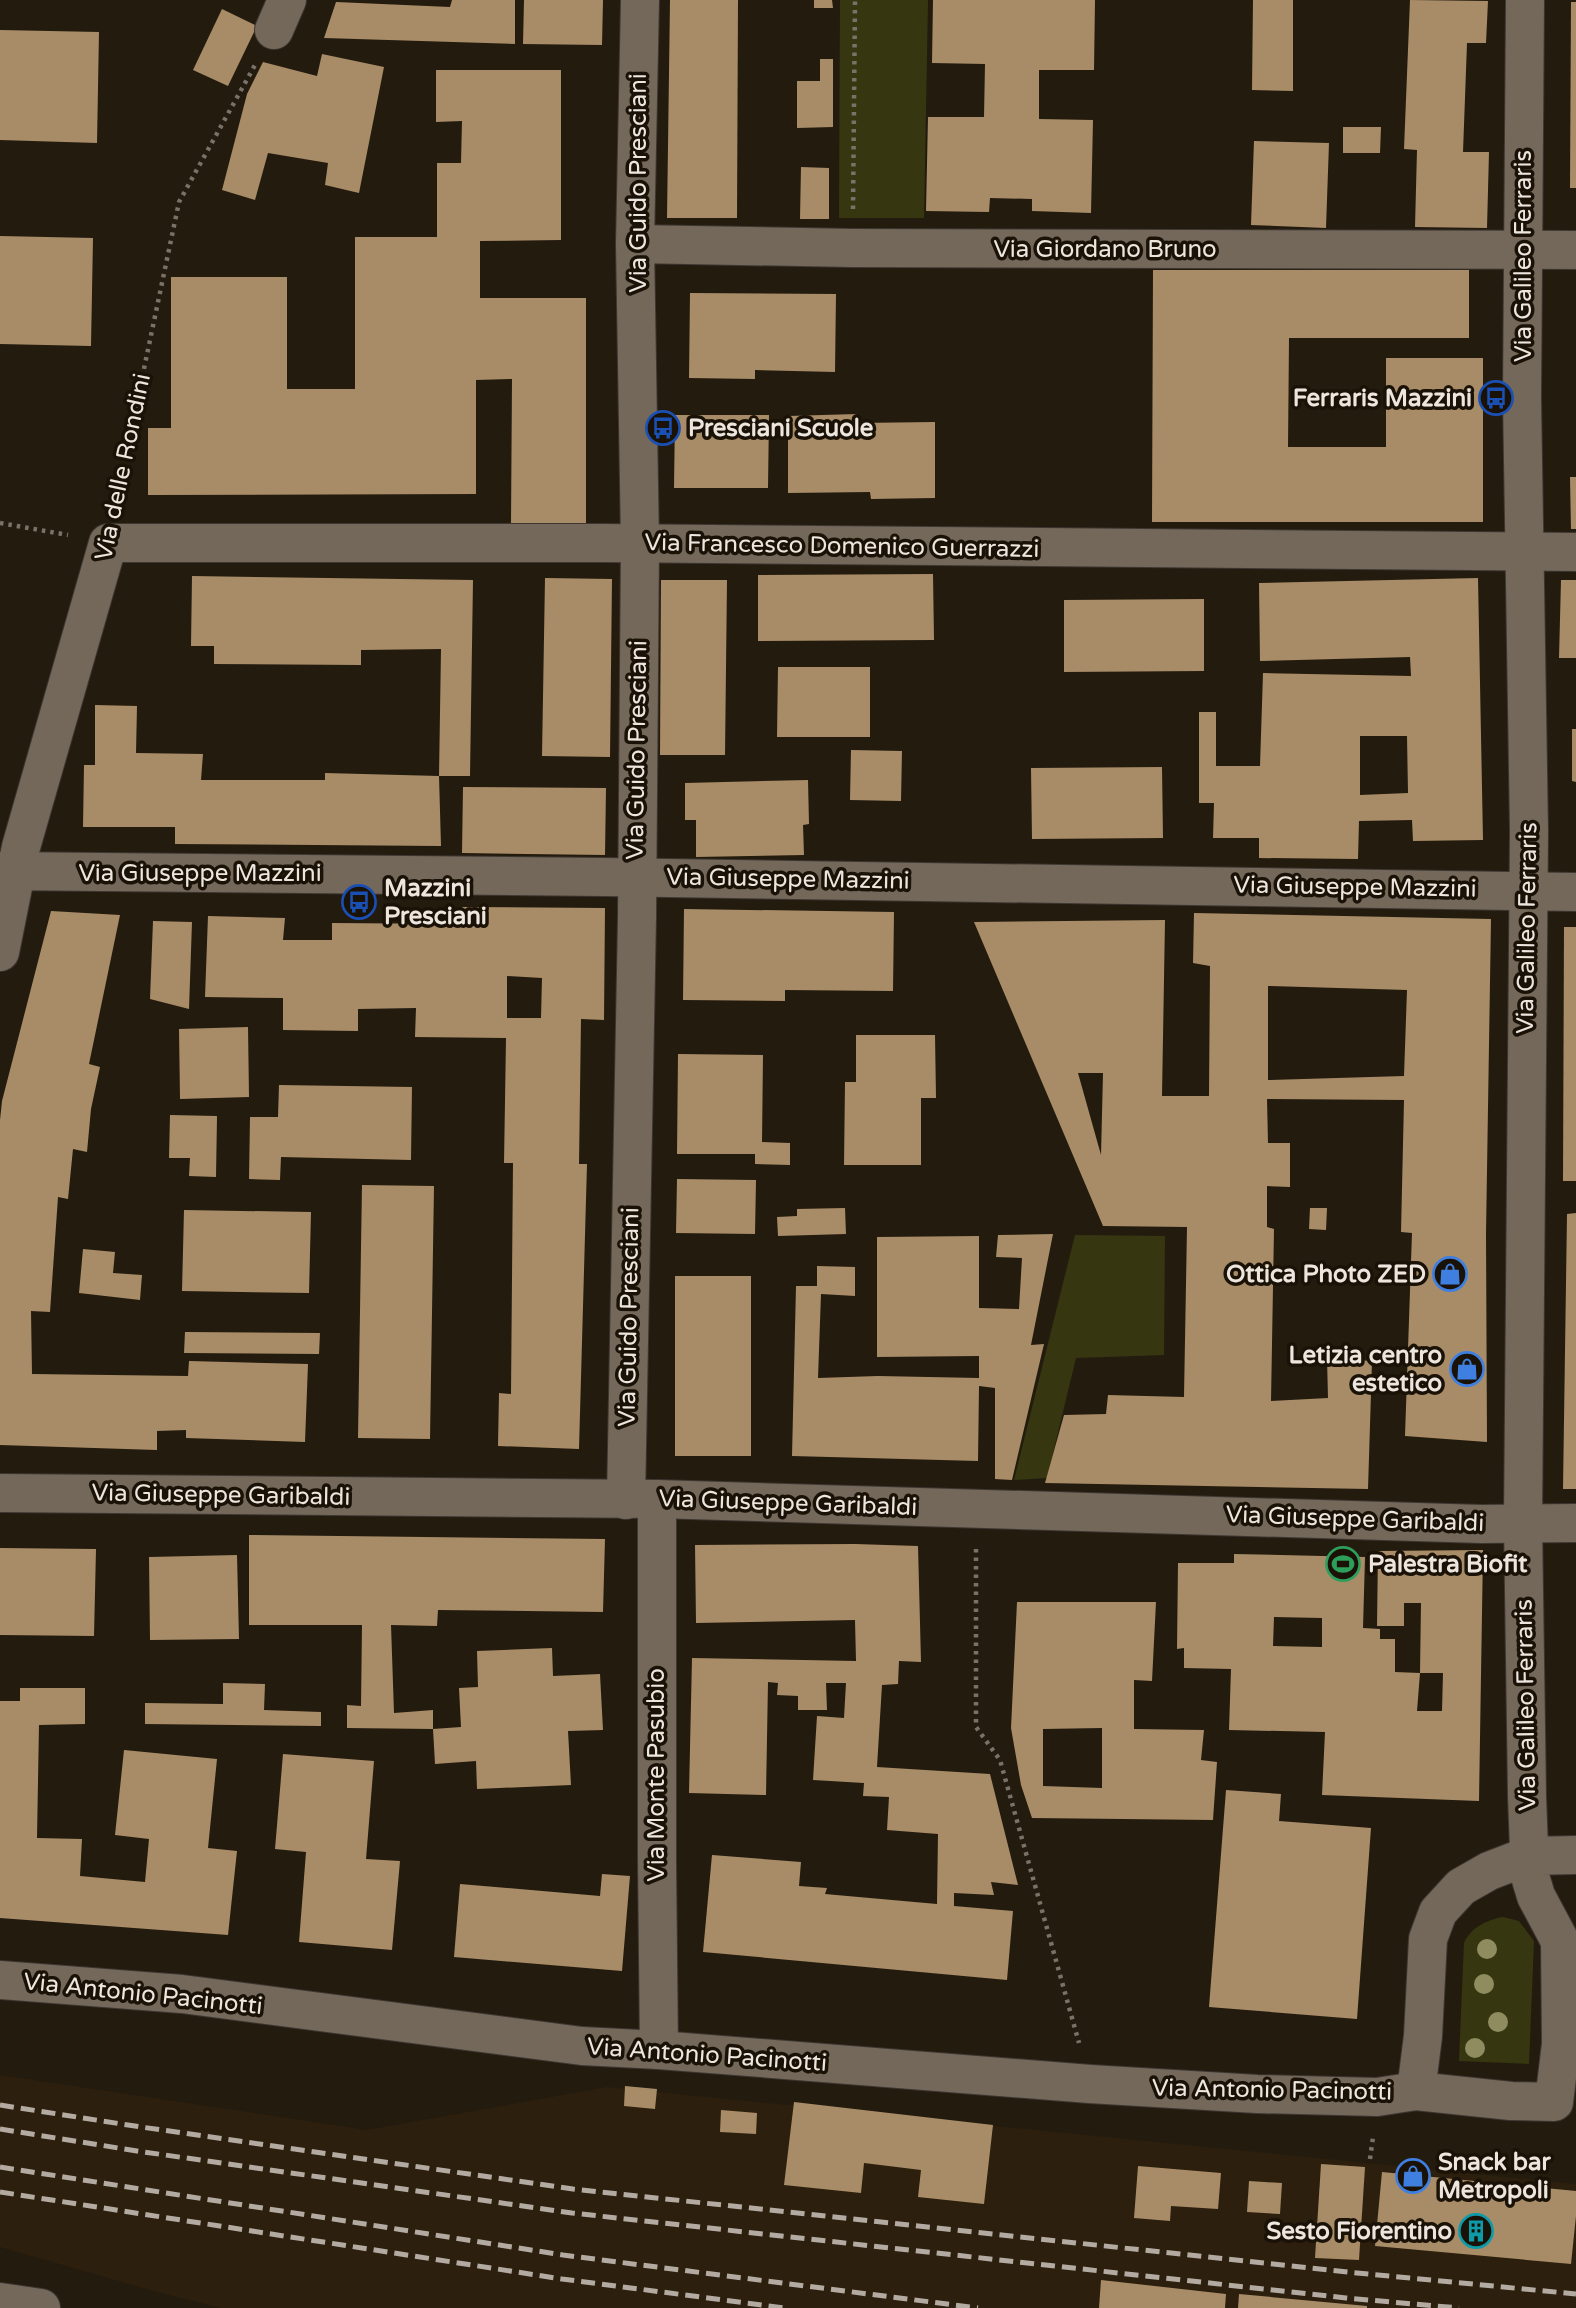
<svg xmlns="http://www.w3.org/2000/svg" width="1576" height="2308" viewBox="0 0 1576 2308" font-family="'Varela Round',sans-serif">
	<rect width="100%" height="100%" fill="#241b0f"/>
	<!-- built -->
	<path fill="#2c1f0d" d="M0 2075 367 2130 607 2087 1576 2184V2308H221L157 2292 0 2247Z"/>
	<!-- green -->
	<g fill="#363711">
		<path d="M840 0H928L924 218H839Z"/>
		<path d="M1075 1235 1165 1236 1164 1355 1076 1358 1047 1478 1014 1480Z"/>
		<path d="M1503 1917 1519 1921 1534 1941 1529 2064 1459 2061 1464 1943C1471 1927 1487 1920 1503 1917Z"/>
	</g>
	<!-- building -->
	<g fill="#a88c67" fill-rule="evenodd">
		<path d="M452 0H515V44L324 38 336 2 450 7Z"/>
		<path d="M524 0H603L602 45 523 44Z"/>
		<path d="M670 0H738L737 218H667Z"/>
		<path d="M814 0H832L833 8H814Z"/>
		<path d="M933 0H1095L1094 70H1039V119L1093 120 1091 213 1032 211V199L990 198 989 212 926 211 928 117H984L985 64 932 63Z"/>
		<path d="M1253 0H1293V91L1252 90Z"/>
		<path d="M1410 0 1488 1 1486 43H1467L1463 152H1489L1487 228 1415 227 1417 150 1404 149Z"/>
		<path d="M1571 2H1576V188H1570Z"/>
		<path d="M222 9 257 26 228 86 193 70Z"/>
		<path d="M0 30 99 32 97 143 0 140Z"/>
		<path d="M322 54 384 67 359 193 325 185 328 163 268 153 255 200 222 190 247 94 263 62 317 76Z"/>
		<path d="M820 59H833V127L797 128V81H820Z"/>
		<path d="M436 70H561V240L480 241V298H586V525H511L512 379 476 380V494L148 495V428H171V277H287V389H355V237H437V163H461L462 121 436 122Z"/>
		<path d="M1343 127H1381L1380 153H1343Z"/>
		<path d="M1254 141 1329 143 1326 228 1251 225Z"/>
		<path d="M801 167 829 168V219H800Z"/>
		<path d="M0 236 93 238 91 346 0 344Z"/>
		<path d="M1153 270H1469V338H1289L1288 447H1386V358H1483V522H1152Z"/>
		<path d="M690 293 836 294 835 372 755 370V379L689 378Z"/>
		<path d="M857 414V423L935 422V498L871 499 870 492 788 493V416Z"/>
		<path d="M675 415H769L768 488H674Z"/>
		<path d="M1570 477H1576V529H1571Z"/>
		<path d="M933 574 934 640 758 641V575Z"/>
		<path d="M192 576 473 580 470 776H439L441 649 361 650V665L214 664V646H191Z"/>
		<path d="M545 578 612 579 610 757 542 756Z"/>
		<path d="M1478 578 1483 840 1413 841 1412 820 1359 821 1358 859 1259 858V838H1213L1214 803H1199V712H1216V766H1260L1263 673 1411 676 1410 657 1260 661 1259 583ZM1360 736H1407L1408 793 1360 795Z"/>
		<path d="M661 580H727L725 755H660Z"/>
		<path d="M1561 580H1576V658H1559Z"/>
		<path d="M1204 599V671L1064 672V600Z"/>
		<path d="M778 667H870V737H777Z"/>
		<path d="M95 705 137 706 136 753 203 754 201 780H325V773L439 776 441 846 175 844V827H83L84 765H95Z"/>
		<path d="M1572 729H1576V782L1572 781Z"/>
		<path d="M851 750 902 751 901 801 850 800Z"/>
		<path d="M1162 767 1163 838 1032 839 1031 768Z"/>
		<path d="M808 780 809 824 803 825 804 855 696 857V820H685V783Z"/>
		<path d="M463 787 606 788 605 855 462 853Z"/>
		<path d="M462 907 605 908 604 1020 581 1019 579 1164H587L579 1449 498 1446 499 1393 511 1394 513 1163H504L506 1038 415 1037 416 1008 358 1009V1031L283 1030V998L205 997 208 916 285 918 283 940H332V923L462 924ZM507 976 542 978 541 1018H507Z"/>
		<path d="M684 909 894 912 893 991 785 990V1001L683 1000Z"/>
		<path d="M51 911 120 915 89 1064 100 1067 91 1109 87 1152 73 1149 68 1199 58 1197 50 1312 31 1311 32 1374 188 1376 189 1361 308 1364 305 1442 186 1438V1430L157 1431V1450L0 1445V1120L2 1101Z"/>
		<path d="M1194 913 1491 919 1486 1233 1487 1442 1405 1436 1412 1233 1401 1232 1404 1100 1267 1099 1268 1143H1290V1187L1267 1186V1227L1274 1229 1271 1401 1328 1398 1327 1358 1372 1361 1368 1489 1045 1483 1064 1415 1106 1414 1108 1395 1184 1397 1187 1227 1103 1226 974 922 1165 920 1162 1096H1209L1210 966 1193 963ZM1268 986 1407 990 1404 1076 1268 1080ZM1078 1073H1103L1101 1155Z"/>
		<path d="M153 921 192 922 189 1009 150 999Z"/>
		<path d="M1564 927H1576V1181H1563Z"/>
		<path d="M248 1027 249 1097 180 1099 179 1029Z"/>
		<path d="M856 1035H935L936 1098H921V1165H844L845 1082H856Z"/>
		<path d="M678 1054 763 1055 762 1142 790 1143V1165L755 1164V1154H677Z"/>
		<path d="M279 1085 412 1087 411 1160 281 1157 280 1180 249 1179 250 1117H278Z"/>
		<path d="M170 1115 217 1116 216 1177 189 1176 190 1158H169Z"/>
		<path d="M677 1179 756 1180 755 1234 676 1233Z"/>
		<path d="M362 1185 434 1186 430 1439 358 1438Z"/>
		<path d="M845 1208 846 1234 778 1236 777 1217 797 1216V1209Z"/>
		<path d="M1310 1208H1327L1326 1230 1309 1229Z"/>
		<path d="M184 1210 311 1212 309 1293 182 1291Z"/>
		<path d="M1576 1213V1489H1563L1567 1214Z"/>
		<path d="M1053 1234 1031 1345 1044 1344 1012 1480 995 1479V1388L979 1386 978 1461 792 1456 796 1286H817V1266L855 1267V1296L821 1294 818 1378 878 1376 979 1378V1356L877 1357V1237L979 1236V1308L1019 1309 1022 1258 996 1257 998 1235Z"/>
		<path d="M83 1249 115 1252 113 1273 142 1275 140 1300 79 1293Z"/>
		<rect x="675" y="1276" width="76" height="180"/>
		<path d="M185 1332 320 1333 319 1354 184 1353Z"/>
		<path d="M249 1535 605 1539 603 1612 438 1610 437 1626 391 1625 394 1713 433 1710V1729L461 1727 459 1688 478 1687 477 1651 552 1648 553 1676 600 1674 603 1730 568 1731 571 1785 477 1789 476 1761 435 1764 433 1729 347 1728V1705L361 1706 362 1625H249Z"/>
		<path d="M855 1544 918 1546 921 1662 899 1661 898 1684 882 1685 877 1767 990 1774 1018 1885 991 1882 994 1895 954 1893V1906L1013 1911 1007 1980 703 1952 712 1855 801 1862 799 1886 827 1888 825 1894 937 1904 938 1834 887 1830 889 1797 863 1796 864 1783 813 1780 817 1716 844 1718 846 1683H826L827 1710H798V1696L777 1695 778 1683 768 1682 766 1795 689 1793 692 1658 856 1661 855 1620 696 1623 695 1545Z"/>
		<path d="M0 1548 96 1549 94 1636 0 1635Z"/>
		<path d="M1483 1550 1479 1801 1322 1795 1325 1732 1229 1730 1231 1669 1184 1668V1648L1177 1649 1178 1563H1234V1554L1365 1557 1363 1628 1380 1629V1639H1395V1672L1420 1673 1417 1711H1442L1443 1673H1420L1421 1603H1404V1626H1377L1378 1551ZM1274 1617 1322 1618V1647L1273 1646Z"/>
		<path d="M237 1555 239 1639 150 1640 149 1557Z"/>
		<path d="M1017 1602H1156L1152 1681 1134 1680V1729L1204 1730 1201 1760 1217 1762 1213 1820 1032 1818 1021 1785 1011 1728ZM1102 1728V1788L1043 1786V1729Z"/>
		<path d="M223 1683 265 1684 264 1710 321 1712V1726L145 1724V1703L223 1704Z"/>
		<path d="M20 1688H85V1724L39 1725 37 1838 82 1839 80 1876 145 1882 149 1839 115 1835 124 1750 217 1759 208 1848 237 1851 228 1935 0 1918V1701H20Z"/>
		<path d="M283 1754 374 1761 366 1859 400 1861 392 1950 299 1942 306 1852 275 1849Z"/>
		<path d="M1226 1790 1281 1794 1279 1821 1371 1828 1357 2019 1209 2007Z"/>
		<path d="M602 1874 630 1876 622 1971 454 1957 460 1884 600 1896Z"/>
		<path d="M625 2086 657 2089 655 2109 624 2106Z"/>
		<path d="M794 2102 993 2125 984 2204 918 2197 921 2170 864 2163 861 2193 784 2185Z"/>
		<path d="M721 2110 757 2113 756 2134 720 2132Z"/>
		<path d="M1321 2164 1365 2167 1359 2260 1315 2258Z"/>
		<path d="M1138 2166 1221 2173 1218 2209 1171 2206 1170 2221 1134 2218Z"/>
		<path d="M1382 2172 1576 2191V2216L1571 2264 1375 2246Z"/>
		<path d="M1249 2181 1282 2183 1280 2214 1247 2212Z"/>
		<path d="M1101 2280 1226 2294 1225 2308H1099Z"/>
		<path d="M1239 2294 1367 2306V2308H1238Z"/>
	</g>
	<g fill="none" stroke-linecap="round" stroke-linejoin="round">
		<!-- minor casing -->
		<g stroke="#3e3731" stroke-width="40">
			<g id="minor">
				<path d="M1525 0 1522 398 1529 831 1523 1523 1527 1796 1530 1876 1536 1896 1560 1941 1561 2044 1554 2102 1511 2101 1416 2091 1423 2036 1428 1939 1438 1912 1461 1887 1489 1871 1528 1856 1576 1855"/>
				<path d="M274 30 287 0"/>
				<path d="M635 244 852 248 1576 250"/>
				<path d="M0 871 604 877 1576 892"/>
				<path d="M0 952 21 847 108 543H604L1576 552"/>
				<path d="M0 1493 657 1499 1482 1524 1576 1523"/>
				<path d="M657 1499V1861L659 2050"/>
				<path d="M626 1500 637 917 640 544 635 244 640 0"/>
				<path d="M0 1980 182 1994 582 2046 659 2050 1090 2084 1257 2094 1377 2097 1416 2091"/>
				<path d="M0 2302 41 2308"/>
			</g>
		</g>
		<!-- path -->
		<g stroke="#7a7268" stroke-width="4.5" stroke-dasharray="3.5 5" stroke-linecap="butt">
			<path d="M853 209 855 0"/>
			<path d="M116 502 179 202 255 65"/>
			<path d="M0 523 68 535"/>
			<path d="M976 1549V1727L1000 1760 1079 2043"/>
			<path d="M1370 2159 1373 2137"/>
		</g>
		<!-- minor -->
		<use href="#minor" stroke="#73685a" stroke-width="38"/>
		<!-- rail -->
		<g stroke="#b3aba2" stroke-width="5" stroke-dasharray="14 7" stroke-linecap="butt">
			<path d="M0 2105 141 2127 573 2189 1357 2273 1576 2294"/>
			<path d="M0 2129 137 2151 572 2213 1346 2298 1459 2308"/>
			<path d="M0 2167 563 2255 978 2308"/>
			<path d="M0 2192 562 2279 785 2308"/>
		</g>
	</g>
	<!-- trees -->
	<g fill="#8f8d60">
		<circle cx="1487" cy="1949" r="10"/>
		<circle cx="1484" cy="1984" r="10"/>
		<circle cx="1498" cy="2022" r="10"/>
		<circle cx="1475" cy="2048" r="10"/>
	</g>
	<!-- icons -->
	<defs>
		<g id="bus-ring" transform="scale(1.75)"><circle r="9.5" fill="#1a1206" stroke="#1a4fb4" stroke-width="1.5"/><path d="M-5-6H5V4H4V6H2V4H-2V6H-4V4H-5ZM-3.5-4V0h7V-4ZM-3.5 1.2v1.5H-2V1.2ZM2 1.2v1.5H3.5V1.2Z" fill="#1a4fb4"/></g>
		<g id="shop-ring" transform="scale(1.75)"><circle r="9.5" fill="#1a1206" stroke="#3f7fe0" stroke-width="1.5"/><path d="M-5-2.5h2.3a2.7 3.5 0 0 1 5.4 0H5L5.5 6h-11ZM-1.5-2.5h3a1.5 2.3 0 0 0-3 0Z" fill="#3f7fe0"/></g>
		<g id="stadium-ring" transform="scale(1.75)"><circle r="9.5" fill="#1a1206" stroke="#2e9e5b" stroke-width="1.5"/><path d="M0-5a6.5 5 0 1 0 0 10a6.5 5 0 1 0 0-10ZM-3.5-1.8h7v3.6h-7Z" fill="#2e9e5b"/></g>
		<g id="building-ring" transform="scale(1.75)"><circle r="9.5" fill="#1a1206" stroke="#0f9aa8" stroke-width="1.5"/><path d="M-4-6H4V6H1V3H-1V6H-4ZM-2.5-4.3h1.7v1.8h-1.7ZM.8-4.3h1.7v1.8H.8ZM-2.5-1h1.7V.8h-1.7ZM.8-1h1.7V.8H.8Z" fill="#0f9aa8"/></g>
	</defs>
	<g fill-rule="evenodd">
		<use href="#bus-ring" x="1496" y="398"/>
		<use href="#bus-ring" x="663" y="428"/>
		<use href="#bus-ring" x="359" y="902"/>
		<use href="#shop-ring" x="1450" y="1274"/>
		<use href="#shop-ring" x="1467" y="1369"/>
		<use href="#stadium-ring" x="1343" y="1564"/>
		<use href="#shop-ring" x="1413" y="2176"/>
		<use href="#building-ring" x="1476" y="2231"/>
	</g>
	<g text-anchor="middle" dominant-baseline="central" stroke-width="7" stroke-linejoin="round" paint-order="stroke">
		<!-- street labels -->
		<g font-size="24" fill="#ede6de" stroke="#1a1206">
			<text transform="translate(638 183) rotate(-90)">Via Guido Presciani</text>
			<text x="1105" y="249">Via Giordano Bruno</text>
			<text transform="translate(1523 256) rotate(-90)">Via Galileo Ferraris</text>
			<text transform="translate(123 467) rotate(-78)">Via delle Rondini</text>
			<text transform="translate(842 546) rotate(1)">Via Francesco Domenico Guerrazzi</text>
			<text transform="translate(637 750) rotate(-89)">Via Guido Presciani</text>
			<text x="200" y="873">Via Giuseppe Mazzini</text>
			<text transform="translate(788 879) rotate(1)">Via Giuseppe Mazzini</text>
			<text transform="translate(1355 887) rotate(1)">Via Giuseppe Mazzini</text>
			<text transform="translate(1527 928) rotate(-89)">Via Galileo Ferraris</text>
			<text transform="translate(629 1317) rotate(-89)">Via Guido Presciani</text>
			<text transform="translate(221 1495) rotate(1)">Via Giuseppe Garibaldi</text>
			<text transform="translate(788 1503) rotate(2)">Via Giuseppe Garibaldi</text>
			<text transform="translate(1355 1519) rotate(2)">Via Giuseppe Garibaldi</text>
			<text transform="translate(1526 1705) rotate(-91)">Via Galileo Ferraris</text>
			<text transform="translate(656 1775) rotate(-90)">Via Monte Pasubio</text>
			<text transform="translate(143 1994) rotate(6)">Via Antonio Pacinotti</text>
			<text transform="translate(707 2055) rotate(4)">Via Antonio Pacinotti</text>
			<text transform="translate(1272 2090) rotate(1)">Via Antonio Pacinotti</text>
		</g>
		<!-- poi labels -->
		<g font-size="24" font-weight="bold" fill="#ede6de" stroke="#1a1206" text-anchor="end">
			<text x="1472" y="398">Ferraris Mazzini</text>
			<text x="688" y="428" text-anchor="start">Presciani Scuole</text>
			<text x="384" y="888" text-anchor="start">Mazzini<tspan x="384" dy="28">Presciani</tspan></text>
			<text x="1426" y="1274">Ottica Photo ZED</text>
			<text x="1442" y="1355">Letizia centro<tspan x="1442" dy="28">estetico</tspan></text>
			<text x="1368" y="1564" text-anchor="start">Palestra Biofit</text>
			<text x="1438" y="2162" text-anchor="start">Snack bar<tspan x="1438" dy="28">Metropoli</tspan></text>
			<text x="1452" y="2231">Sesto Fiorentino</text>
		</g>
	</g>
</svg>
